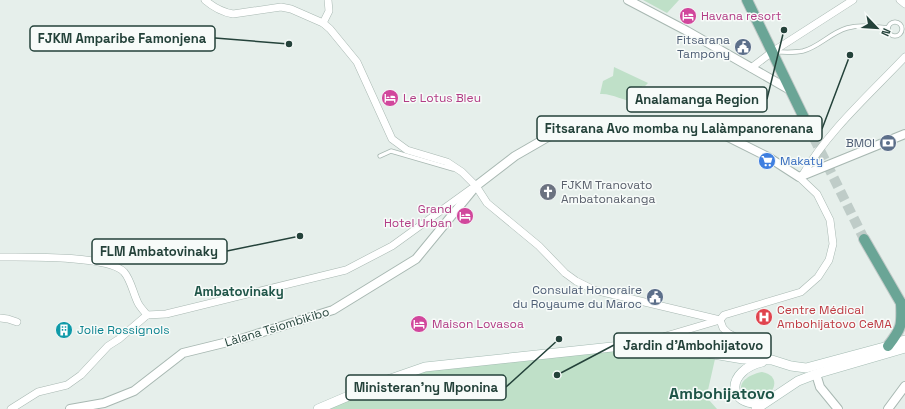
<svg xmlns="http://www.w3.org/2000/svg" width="905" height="409" viewBox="0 0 905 409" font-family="'Space Grotesk',sans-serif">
	<rect width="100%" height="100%" fill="#e6efeb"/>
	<!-- green -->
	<g fill="#bfe0c8">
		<path d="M643 0H679L667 13Z"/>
		<path d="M614 67 648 83 645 86H642L636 102C623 101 612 93 600 94L603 81 613 76Z"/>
		<path d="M640 344 715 359 708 390 709 400 717 409H318L425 367Z"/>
		<path d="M762 372C784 376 773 399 756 400 752 400 748 398 744 396 734 383 750 374 762 372Z"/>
	</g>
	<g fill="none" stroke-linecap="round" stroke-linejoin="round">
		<!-- primary-tunnel -->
		<path stroke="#bfccc8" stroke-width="10" stroke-dasharray="10 5" stroke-linecap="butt" d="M807 124 864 239"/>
		<!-- service casing -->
		<g stroke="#a8b8b2" stroke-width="5">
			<g id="service">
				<circle cx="895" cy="29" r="7"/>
				<path d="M775 52C784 52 794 53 803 51 819 47 830 33 847 28 861 24 874 27 888 28"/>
				<path d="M380 156 391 151 453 169"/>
			</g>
		</g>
		<!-- minor casing -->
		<g stroke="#a8b8b2" stroke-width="8">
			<g id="minor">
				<path d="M205 0C213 7 222 12 233 14L281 7 291 9 323 23 330 29 357 62 392 139 407 150 447 162 462 172 476 186 487 203 539 246 565 273 576 281 594 290 720 320"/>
				<path d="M900 0 905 4"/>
				<path d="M323 23 329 11 328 0"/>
				<path d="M751 68 772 52 853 0"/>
				<path d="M802 176C828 131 869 95 905 57"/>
				<path d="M0 257C24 257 108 255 124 272 131 280 133 293 138 303 140 307 144 311 147 315"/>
				<path d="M147 315 166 314 346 270 392 246 471 189"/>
				<path d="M0 318 8 319 17 322"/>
				<path d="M720 320 724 315 801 292 818 277 829 260 833 244 830 220 817 194 799 177"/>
				<path d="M720 320 723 328 728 333 755 348 772 360"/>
				<path d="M642 343 720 320"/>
				<path d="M11 409 38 392 67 385 81 375 108 346 119 339 147 315"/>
			</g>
		</g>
		<!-- tertiary casing -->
		<g stroke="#a8b8b2" stroke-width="10">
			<g id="tertiary">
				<path d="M628 0 687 31 790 90"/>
				<path d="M816 374 820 387 838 409"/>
				<path d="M70 409 104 403 134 391 183 353 244 338 333 310 416 259 476 186 515 156 548 137 591 124 635 121 676 124 716 131 768 157 799 177 905 134"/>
				<path d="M888 409 905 386"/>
			</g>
		</g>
		<!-- secondary casing -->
		<g stroke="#a4bbb3" stroke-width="10">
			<g id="secondary">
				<path d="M762 362C727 370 724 407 764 403"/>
				<path d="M318 409 379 383 425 367 640 344 672 347 743 359 772 360 791 366 806 368 888 346 905 340"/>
				<path d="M756 409 798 381 816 374 905 348"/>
			</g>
		</g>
		<!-- primary casing -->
		<g stroke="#c2cac8" stroke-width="12">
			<g id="primary">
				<path d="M747 0 807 124"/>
				<path d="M864 239 905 310"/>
				<path d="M888 346C902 328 902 325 901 303"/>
			</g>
		</g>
		<!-- service -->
		<use href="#service" stroke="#fff" stroke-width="3.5"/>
		<!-- minor -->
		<use href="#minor" stroke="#fff" stroke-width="7"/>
		<!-- tertiary -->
		<use href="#tertiary" stroke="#fff" stroke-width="8"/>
		<!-- secondary -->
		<use href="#secondary" stroke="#fff" stroke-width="9"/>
		<!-- primary -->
		<use href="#primary" stroke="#6aa596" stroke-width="10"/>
	</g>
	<!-- icons -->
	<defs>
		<g id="hotel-disc" transform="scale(0.9)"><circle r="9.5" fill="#d1479c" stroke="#f7fbf9"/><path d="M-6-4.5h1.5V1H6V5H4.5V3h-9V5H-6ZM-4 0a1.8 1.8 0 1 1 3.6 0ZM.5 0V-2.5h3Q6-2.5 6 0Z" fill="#fff"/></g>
		<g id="civic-disc" transform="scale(0.9)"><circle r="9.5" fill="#5c6f8a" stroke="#f7fbf9"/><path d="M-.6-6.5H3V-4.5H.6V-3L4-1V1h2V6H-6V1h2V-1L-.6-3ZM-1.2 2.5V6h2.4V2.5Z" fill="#fff"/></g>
		<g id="bank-disc" transform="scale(0.9)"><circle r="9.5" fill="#5c6f8a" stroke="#f7fbf9"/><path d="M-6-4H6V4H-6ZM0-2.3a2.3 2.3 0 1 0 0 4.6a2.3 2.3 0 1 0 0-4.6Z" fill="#fff"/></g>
		<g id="supermarket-disc" transform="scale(0.9)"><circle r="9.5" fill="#3f7fe0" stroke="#f7fbf9"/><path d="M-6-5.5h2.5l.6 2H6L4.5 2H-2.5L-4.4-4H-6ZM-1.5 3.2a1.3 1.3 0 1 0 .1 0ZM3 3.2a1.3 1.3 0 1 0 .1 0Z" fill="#fff"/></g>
		<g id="church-disc" transform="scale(0.9)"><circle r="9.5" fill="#6b7280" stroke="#f7fbf9"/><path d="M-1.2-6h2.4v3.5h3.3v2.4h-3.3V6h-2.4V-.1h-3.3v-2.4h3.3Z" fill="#fff"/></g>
		<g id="hospital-disc" transform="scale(0.9)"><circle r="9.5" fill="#e0444e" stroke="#f7fbf9"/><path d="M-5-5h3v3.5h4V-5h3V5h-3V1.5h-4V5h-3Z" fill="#fff"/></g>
		<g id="building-disc" transform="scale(0.9)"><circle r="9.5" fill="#0f9aa8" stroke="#f7fbf9"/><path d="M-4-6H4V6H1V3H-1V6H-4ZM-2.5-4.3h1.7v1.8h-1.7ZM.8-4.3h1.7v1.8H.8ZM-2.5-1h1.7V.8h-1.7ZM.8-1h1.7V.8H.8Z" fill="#fff"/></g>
	</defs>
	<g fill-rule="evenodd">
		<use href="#hotel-disc" x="688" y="16"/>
		<use href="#civic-disc" x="743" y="47"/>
		<use href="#hotel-disc" x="390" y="98"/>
		<use href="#bank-disc" x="888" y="143"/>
		<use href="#supermarket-disc" x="767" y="161"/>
		<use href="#church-disc" x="548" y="192"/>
		<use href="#hotel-disc" x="465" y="216"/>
		<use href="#civic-disc" x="655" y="297"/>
		<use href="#hospital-disc" x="764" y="317"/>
		<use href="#hotel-disc" x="419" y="324"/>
		<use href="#building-disc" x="64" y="330"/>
	</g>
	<g text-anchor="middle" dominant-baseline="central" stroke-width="3" stroke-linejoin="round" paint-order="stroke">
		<!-- hotel labels -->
		<g font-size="12" fill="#b23c85" stroke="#f7fbf9" text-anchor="start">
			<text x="701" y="16">Havana resort</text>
			<text x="403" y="98">Le Lotus Bleu</text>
			<text x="452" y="209" text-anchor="end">Grand<tspan x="452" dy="14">Hotel Urban</tspan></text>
			<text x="432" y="324">Maison Lovasoa</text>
		</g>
		<!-- service labels -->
		<g font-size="12" fill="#4e5e75" stroke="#f7fbf9" text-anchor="end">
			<text x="730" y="40">Fitsarana<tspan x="730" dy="14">Tampony</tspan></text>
			<text x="875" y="143">BMOI</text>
			<text x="642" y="290">Consulat Honoraire<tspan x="642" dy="14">du Royaume du Maroc</tspan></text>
		</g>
		<!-- shop labels -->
		<g font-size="12" fill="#366cbe" stroke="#f7fbf9" text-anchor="start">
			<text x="780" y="161">Makaty</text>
		</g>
		<!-- worship labels -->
		<g font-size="12" fill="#5b616d" stroke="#f7fbf9" text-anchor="start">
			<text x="561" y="185">FJKM Tranovato<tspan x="561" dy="14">Ambatonakanga</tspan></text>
		</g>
		<!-- health labels -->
		<g font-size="12" fill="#be3a42" stroke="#f7fbf9" text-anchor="start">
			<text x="777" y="310">Centre Médical<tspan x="777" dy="14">Ambohijatovo CeMA</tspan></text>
		</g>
		<!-- street labels -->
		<g font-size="12" fill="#24423a" stroke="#f7fbf9">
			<text transform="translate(277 327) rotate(-17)">Làlana Tsiombikibo</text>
		</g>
		<!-- culture labels -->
		<g font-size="12" fill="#0d838f" stroke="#f7fbf9" text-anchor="start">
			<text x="77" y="330">Jolie Rossignols</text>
		</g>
		<!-- neighbourhood labels -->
		<g font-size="13" font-weight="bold" fill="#1f5548" stroke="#f7fbf9">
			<text x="239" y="291">Ambatovinaky</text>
		</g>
		<!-- district labels -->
		<g font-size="16" font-weight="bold" fill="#1f5548" stroke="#f7fbf9">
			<text x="722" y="393">Ambohijatovo</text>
		</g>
	</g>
	<!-- callouts -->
	<path fill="none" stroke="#24423a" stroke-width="1.5" d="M289 44L215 38M784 30L767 99M850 55L822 129M300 236L227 251M557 375L614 345M559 339L506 387"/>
	<g fill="#24423a" stroke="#f7fbf9" stroke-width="1.5">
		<circle cx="289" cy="44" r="4"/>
		<circle cx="784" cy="30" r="4"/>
		<circle cx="850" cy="55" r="4"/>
		<circle cx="300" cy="236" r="4"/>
		<circle cx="557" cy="375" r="4"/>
		<circle cx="559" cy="339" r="4"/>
	</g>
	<g fill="#f7fbf9" stroke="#24423a" stroke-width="1.5">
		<rect x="30" y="26" width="185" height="25" rx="4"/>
		<rect x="627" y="87" width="140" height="25" rx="4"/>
		<rect x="537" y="116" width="285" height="25" rx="4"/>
		<rect x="92" y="239" width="135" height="25" rx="4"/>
		<rect x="614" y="333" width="157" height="25" rx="4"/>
		<rect x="346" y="375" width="160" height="25" rx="4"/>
	</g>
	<g font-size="13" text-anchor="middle" font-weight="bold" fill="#24423a">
		<text x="122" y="43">FJKM Amparibe Famonjena</text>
		<text x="697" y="104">Analamanga Region</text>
		<text x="679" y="133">Fitsarana Avo momba ny Lalàmpanorenana</text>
		<text x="159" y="256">FLM Ambatovinaky</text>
		<text x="693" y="350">Jardin d'Ambohijatovo</text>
		<text x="426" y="392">Ministeran'ny Mponina</text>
	</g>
	<!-- north arrow -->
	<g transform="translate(877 28) rotate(115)" stroke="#f7fbf9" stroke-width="3" paint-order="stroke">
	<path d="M0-3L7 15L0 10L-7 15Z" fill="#24423a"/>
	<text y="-6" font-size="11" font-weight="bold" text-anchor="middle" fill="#24423a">N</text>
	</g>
</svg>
